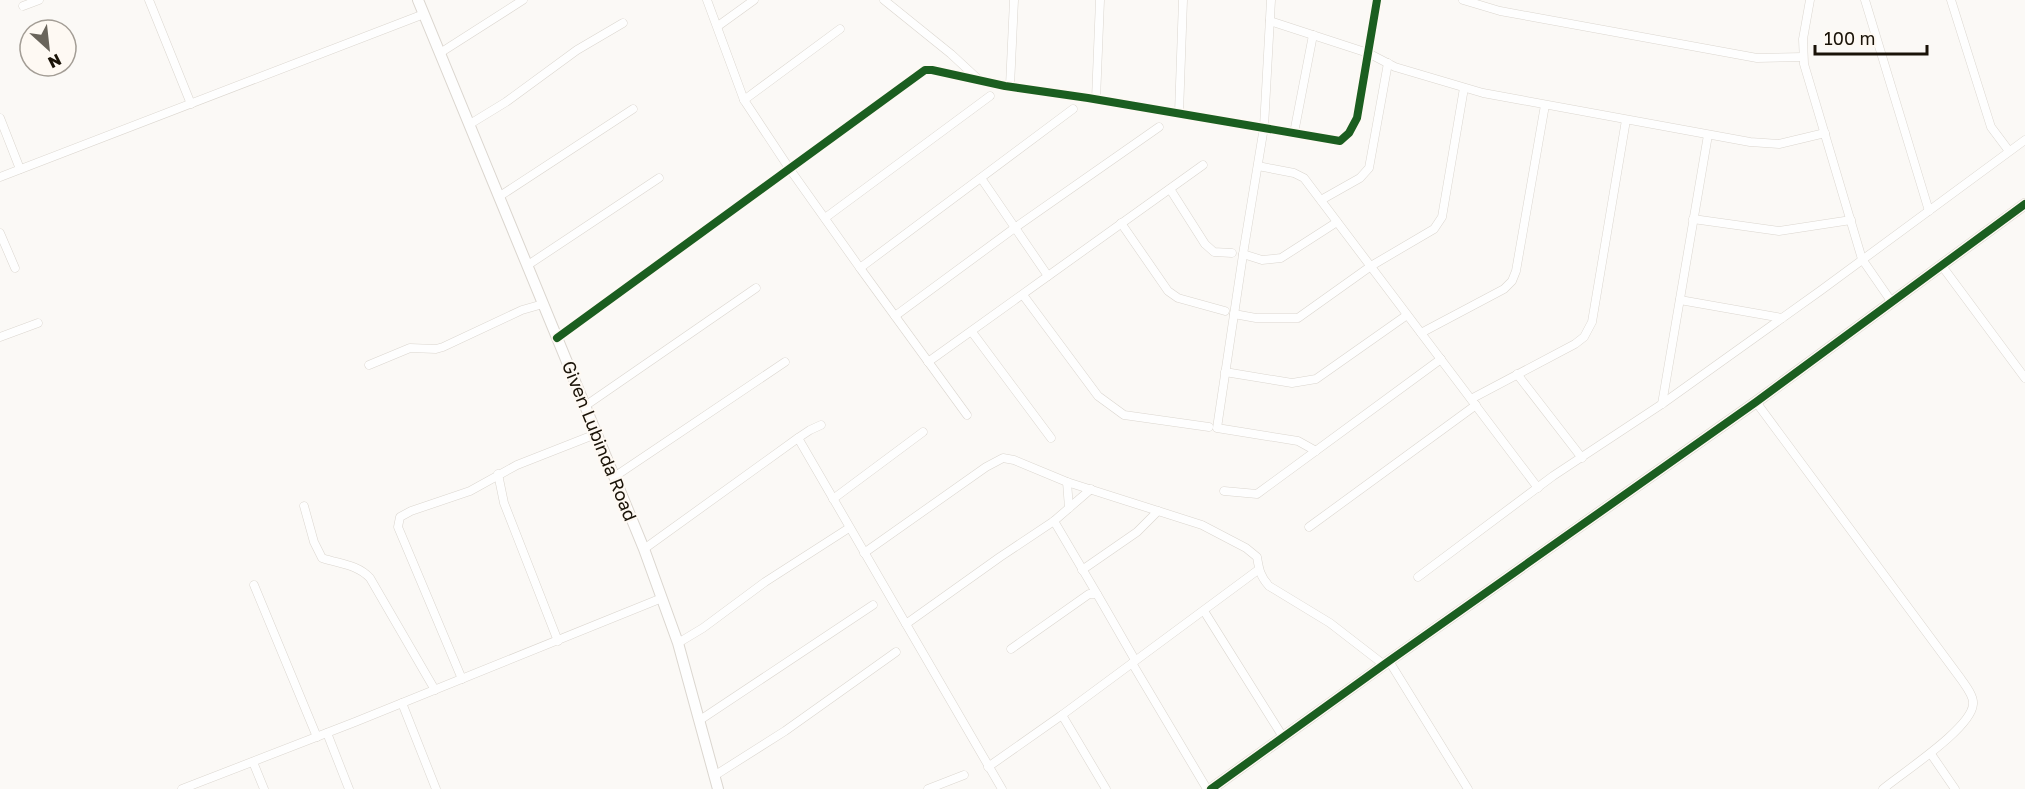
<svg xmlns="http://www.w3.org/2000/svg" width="2025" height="789" font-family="'Golos Text',sans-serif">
<rect width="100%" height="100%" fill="#fbf9f6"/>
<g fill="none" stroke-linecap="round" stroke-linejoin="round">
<defs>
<g id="street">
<path d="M149,0l42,104"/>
<path d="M707,0l37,100 45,68 71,100 213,-159"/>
<path d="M884,0l67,54 27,25"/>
<path d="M1271,0l-7,127 -20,121 -27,180 81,13 18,10"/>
<path d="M1463,0l37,11 257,47 46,-1"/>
<path d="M1810,0l-7,39 1,25 58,195 29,42"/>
<path d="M1865,0l64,211"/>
<path d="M1951,0l40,127 18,24"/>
<path d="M23,6l16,-6"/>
<path d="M1270,21l98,32 27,14 88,26 267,49 29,2 46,-11"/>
<path d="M718,26l36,-26"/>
<path d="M440,53l83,-53"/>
<path d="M1010,86l4,-86"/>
<path d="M1096,99l4,-99"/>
<path d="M744,100l96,-71"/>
<path d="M1179,113l4,-113"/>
<path d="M0,118l20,51"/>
<path d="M470,124l36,-22 71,-52 46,-27"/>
<path d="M1294,133l19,-98"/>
<path d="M1258,166l36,7 10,5 234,310"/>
<path d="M0,177l424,-163"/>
<path d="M1170,189l35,55 9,8 18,1"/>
<path d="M500,196l133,-87"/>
<path d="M1321,200l39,-22 9,-10 19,-105"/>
<path d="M825,218l165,-122"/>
<path d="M1693,219l86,12 72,-11"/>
<path d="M1121,223l47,68 10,7 47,13"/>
<path d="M0,233l15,35"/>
<path d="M1243,254l19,6 19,-2 56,-36"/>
<path d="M528,265l131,-87"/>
<path d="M1942,266l83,112"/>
<path d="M860,268l107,147"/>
<path d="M1048,276l155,-111"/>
<path d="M1023,295l75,101 26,19 85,12"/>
<path d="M1680,300l102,18"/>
<path d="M1234,314l22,4h42l73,-52 63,-37 8,-12 22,-129"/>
<path d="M895,316l121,-89 143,-100"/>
<path d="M972,332l79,106"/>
<path d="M1421,333l83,-44 8,-8 4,-10 29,-166"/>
<path d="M0,337l38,-14"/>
<path d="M557,338l368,-268h7l73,16 83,12 252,43 9,-8 8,-15 20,-118"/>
<path d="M928,362l120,-86 -67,-98"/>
<path d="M369,365l41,-17 26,1 7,-2 79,-37 21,-6"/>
<path d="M1225,372l67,11 24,-4 91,-64"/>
<path d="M1517,374l65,84"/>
<path d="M1471,399l104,-55 9,-7 8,-15 34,-202"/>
<path d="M1756,402l205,277c4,6 13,17 12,25 -1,24 -71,69 -90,85"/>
<path d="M1662,404l46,-269"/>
<path d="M585,406l171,-118"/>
<path d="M798,438l108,186 94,-67 54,-36 37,-32"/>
<path d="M498,474l6,29 54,138"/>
<path d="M614,477l171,-115"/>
<path d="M1067,482l2,26"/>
<path d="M1224,491l33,3 184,-135"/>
<path d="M833,499l90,-67"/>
<path d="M304,506l10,36 8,16c17,6 35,6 48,20l65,112"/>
<path d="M1054,521l43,73"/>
<path d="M1309,527l167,-122"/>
<path d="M644,549l154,-111 12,-8 11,-5"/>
<path d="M864,553l122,-86 17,-9 11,2 53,22 135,43 44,23 11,9c2,12 3,19 12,29l61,37 53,41"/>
<path d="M1082,570l55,-38 21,-21"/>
<path d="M1418,577l135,-101 109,-72 158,-113 205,-151"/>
<path d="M254,585l63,152"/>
<path d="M1204,611l79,126"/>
<path d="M906,624l96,165"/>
<path d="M678,643l25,-15 62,-46 84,-54"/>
<path d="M1011,649l78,-55h8l38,66"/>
<path d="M1389,661l79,128"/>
<path d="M1132,663l75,126"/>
<path d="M462,679l-64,-152 2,-10 11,-6 59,-20 47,-26 79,-31"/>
<path d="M402,703l34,86"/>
<path d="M1062,715l44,74"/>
<path d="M700,720l173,-115"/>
<path d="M327,733l22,56"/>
<path d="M1931,754l24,35"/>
<path d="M253,762l11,27"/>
<path d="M988,767l74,-52 196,-145"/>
<path d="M714,776l71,-45 111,-79"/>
<path d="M182,789l173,-67 307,-124"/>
<path d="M928,789l36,-14"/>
</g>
<g id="secondary">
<path d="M418,0l226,549 34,94 40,146"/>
<path d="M1211,789l178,-128 367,-259 269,-198"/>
</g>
</defs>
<!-- street casing -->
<use href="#street" stroke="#dbd6cf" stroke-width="9"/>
<!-- secondary casing -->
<use href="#secondary" stroke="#dbd6cf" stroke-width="12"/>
<!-- street -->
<use href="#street" stroke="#fefefe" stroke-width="8"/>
<!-- secondary -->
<use href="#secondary" stroke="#fefefe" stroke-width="10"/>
<defs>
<g id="cycleway">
<path d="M557,338l368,-268h7l73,16 83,12 252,43 9,-8 8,-15 20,-118"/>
<path d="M1211,789l178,-128 367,-259 269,-198"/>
</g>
</defs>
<!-- cycleway casing -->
<use href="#cycleway" stroke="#fef9f3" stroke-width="11"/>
<!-- cycleway -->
<use href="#cycleway" stroke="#1b5e20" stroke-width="8"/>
</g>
<g text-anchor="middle" stroke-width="4.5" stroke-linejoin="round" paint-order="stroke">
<!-- street labels -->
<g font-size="18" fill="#1a1308" stroke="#fef9f3">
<text transform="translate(599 441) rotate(68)" y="6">Given Lubinda Road</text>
</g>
</g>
<!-- north arrow -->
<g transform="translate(48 48) rotate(153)"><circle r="28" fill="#fef9f3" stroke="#a39d95" stroke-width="1.5"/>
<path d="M0-4.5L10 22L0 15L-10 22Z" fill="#69645b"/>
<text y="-9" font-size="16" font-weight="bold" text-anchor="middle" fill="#1a1308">N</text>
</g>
<!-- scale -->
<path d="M1815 45v9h112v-9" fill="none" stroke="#1a1308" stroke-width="3"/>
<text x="1824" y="45" font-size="18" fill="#1a1308" stroke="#fef9f3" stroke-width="4.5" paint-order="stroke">100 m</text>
</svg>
